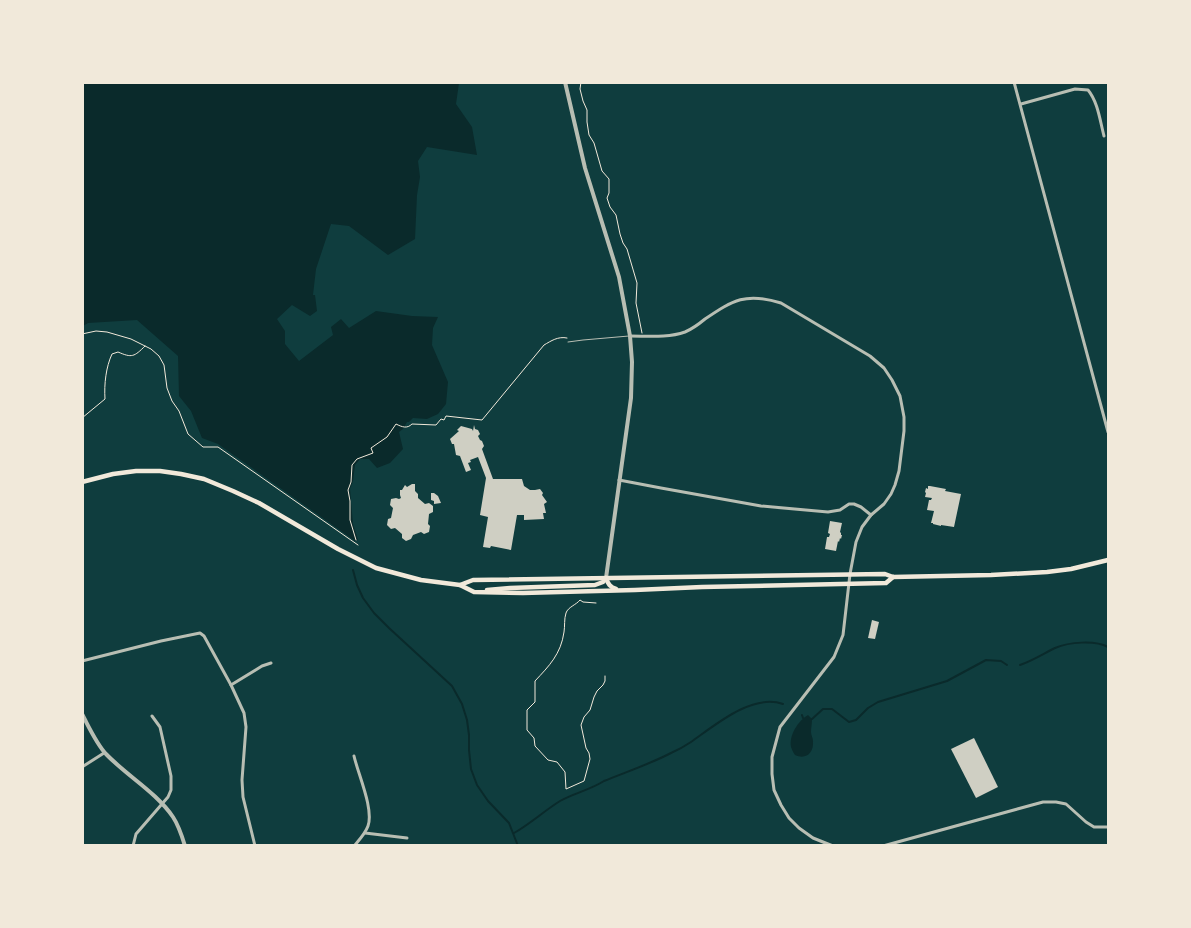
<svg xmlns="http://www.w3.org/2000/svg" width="1191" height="928" font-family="Inter,sans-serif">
<rect width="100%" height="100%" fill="#0f3d3e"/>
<!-- water -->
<g fill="#0a2a2b">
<path d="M83,83h376l-3,21 16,23 5,28 -50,-8 -9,14 2,16 -3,18 -2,44 -27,16 -39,-29 -18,-2 -15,45 -3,26h2l2,16 -7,5 -18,-11 -15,14 8,12v13l14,17 34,-26 -2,-8 10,-8 8,9 27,-17 36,5 26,1 -5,11 -1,17 16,37 -2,22 -8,10 -11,5 -14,-1 -4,4h-2l-4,7 -4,3 4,17 -13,14 -13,5 -8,-9h-9l-5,6 -2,16 -3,8 3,35 5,16 -3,1 -4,-3 -133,-94 -16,-6 -11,-27 -12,-15 -1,-40 -41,-36 -49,3 -5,3z"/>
<path d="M808,715l4,4c0,5 -1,9 -1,13 0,3 2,6 2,9 1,12 -7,19 -18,14 -2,-3 -3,-5 -4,-8 -2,-12 7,-26 17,-32z"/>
</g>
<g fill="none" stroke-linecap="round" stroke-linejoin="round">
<!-- stream -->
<g stroke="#0a2a2b" stroke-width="2">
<path d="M353,570l4,15 6,13 11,15 15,15 63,58 10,18 5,16 2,15v15l2,19 6,16 11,16 21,22 9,23"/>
<path d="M1020,665c12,-4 23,-11 35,-17 14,-6 40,-8 53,-1"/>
<path d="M802,715l1,3"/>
<path d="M812,719l11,-10h9l17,13 7,-2 12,-12 10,-6 69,-21 39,-21 15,1 6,4"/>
<path d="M514,833c16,-9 30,-22 46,-32 14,-8 30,-11 44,-20 22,-9 46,-17 67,-28 7,-3 14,-7 20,-11 23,-16 61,-49 92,-38"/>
</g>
</g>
<!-- building -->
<g fill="#cfcfc3">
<path d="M474,425l1,4 3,1 2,4 -2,2 2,4 2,1 2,5 -2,3 11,30h29l2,7 6,4h5l5,-1 3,4 -1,2 5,7 -3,2 2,9h-3l1,6 -20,1v-5h-7l-6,35 -20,-4 -1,2 -7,-1 5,-30 -8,-2 6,-37 -8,-21 -8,3 1,2 -3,1 3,7 -5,2 -6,-16 -4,-1 -2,-11h-2l-2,-5 9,-8 -2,-1 4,-4 11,3 1,2z"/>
<path d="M412,484h3v7l3,3v4l7,6 4,-1 4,3v6l-4,2 -1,10 2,2 -1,6 -5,2 -3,-2 -8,3 -2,4 -5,2 -4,-3v-4l-7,-6 -4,1 -4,-4 1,-6 3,-1 2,-10 -3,-3 1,-6 5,-1 3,1 2,-1 -1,-3v-5h2l3,-5 2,2z"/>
<path d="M928,486h2l16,3 -1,2 16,3 -7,33 -13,-2v1l-8,-2v-1h-2l3,-12 -7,-1 2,-10h2l1,-2 -7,-1 1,-4 -1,-1 1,-4 2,1z"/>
<path d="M431,493h3l4,3 3,7 -7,1v-3l-3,-1z"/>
<path d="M830,521l12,2 -2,9 1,1v2h1l-1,4 -1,-1 -1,4 -1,-1 -2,10 -11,-2 2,-12h2l1,-3 -2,-1z"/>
<path d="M872,620l7,2 -4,17 -7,-1z"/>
<path d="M974,738l24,49 -22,11 -25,-49z"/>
</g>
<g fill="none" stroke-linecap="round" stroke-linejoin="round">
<!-- path -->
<g stroke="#f1e9da" stroke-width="1">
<path d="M581,82l-1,7 3,12 4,9v12l2,13 5,8 8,28 7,8v14l-2,5 3,9 6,8 4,19 3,9 4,6 10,34 -1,20 6,30"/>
<path d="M82,334l14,-3 11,1 24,7 20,10 8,7 5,9 3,23 5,13 7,10 9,23 15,13h15l140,98"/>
<path d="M82,418l23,-19c-1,-15 1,-32 7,-45l6,-2c14,6 16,5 27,-6"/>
<path d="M356,540l-6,-20v-19l-2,-11 3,-8 1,-17 5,-6 16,-6 -2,-5 16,-11 9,-13c6,3 11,5 16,0l24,1 5,-6 3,1 2,-4 36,4 62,-75c7,-4 14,-9 23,-7"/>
<path d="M596,603l-13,-1 -3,-2c-4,5 -12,7 -14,13 -2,6 -1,13 -2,19 -3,22 -15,34 -29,49v21l-8,8v20l7,8 1,8 13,14 9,2 8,10 1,17 18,-8 6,-22 -1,-6 -3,-5 -5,-23 3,-8 6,-7 4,-13 3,-6 6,-6 2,-4v-5"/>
</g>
<!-- service -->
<path stroke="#b8beb3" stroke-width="1" d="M568,342l15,-2 46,-4"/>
<!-- minor -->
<g stroke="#b8beb3" stroke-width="3">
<path d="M1014,82l94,350"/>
<path d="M1021,104l54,-15 13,1c10,12 12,31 16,46"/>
<path d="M630,336c18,0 38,2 55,-4 7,-3 14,-8 20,-13 28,-19 41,-27 76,-16l89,53 14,12 8,12 8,16 4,21v14l-5,40 -4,14 -4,9 -7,10 -13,11 -9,12 -6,15 -6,32 -7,61 -9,22 -54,70 -8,30v17l2,16 7,15 8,13 10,10 14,10 20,8"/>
<path d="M619,480l42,8 100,18 67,6 12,-2 9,-6h5l7,3 10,8"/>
<path d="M82,661l79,-20 39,-8 4,3 27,49 13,28 2,14 -4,53 1,17 12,49"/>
<path d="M231,685l31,-19 9,-3"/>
<path d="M354,756c4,18 20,53 14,70 -3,8 -8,13 -14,20"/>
<path d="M82,767l22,-14"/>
<path d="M365,833l42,5"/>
<path d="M133,846l3,-12 32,-37 3,-7v-14l-11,-49 -8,-11"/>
<path d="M883,846l160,-44h13l10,2 20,18 8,5h14"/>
</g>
<!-- tertiary -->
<g stroke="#b8beb3" stroke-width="4">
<path d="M565,82l20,86 34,109 11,59 2,26 -1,36 -25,180"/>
<path d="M82,714c7,13 14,29 24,40 21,22 50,38 67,63 6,9 9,19 12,29"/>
</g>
<!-- secondary -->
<g stroke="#f1e9da" stroke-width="4.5">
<path d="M82,482l31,-8 23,-3h24l21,3 23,5 29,12 26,12 79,46 38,19 45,12 39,5 14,7 49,1 112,-3 67,-3 184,-4 7,-6"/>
<path d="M606,578c2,6 4,9 10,11"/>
<path d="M460,585l13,-5 412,-6 8,3 98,-2 56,-3 24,-3 37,-9"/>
<path d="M487,590l23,-2 85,-3 8,-3 3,-4"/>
</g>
</g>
<!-- border -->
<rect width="1191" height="928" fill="none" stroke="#f1e9da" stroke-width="168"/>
</svg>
